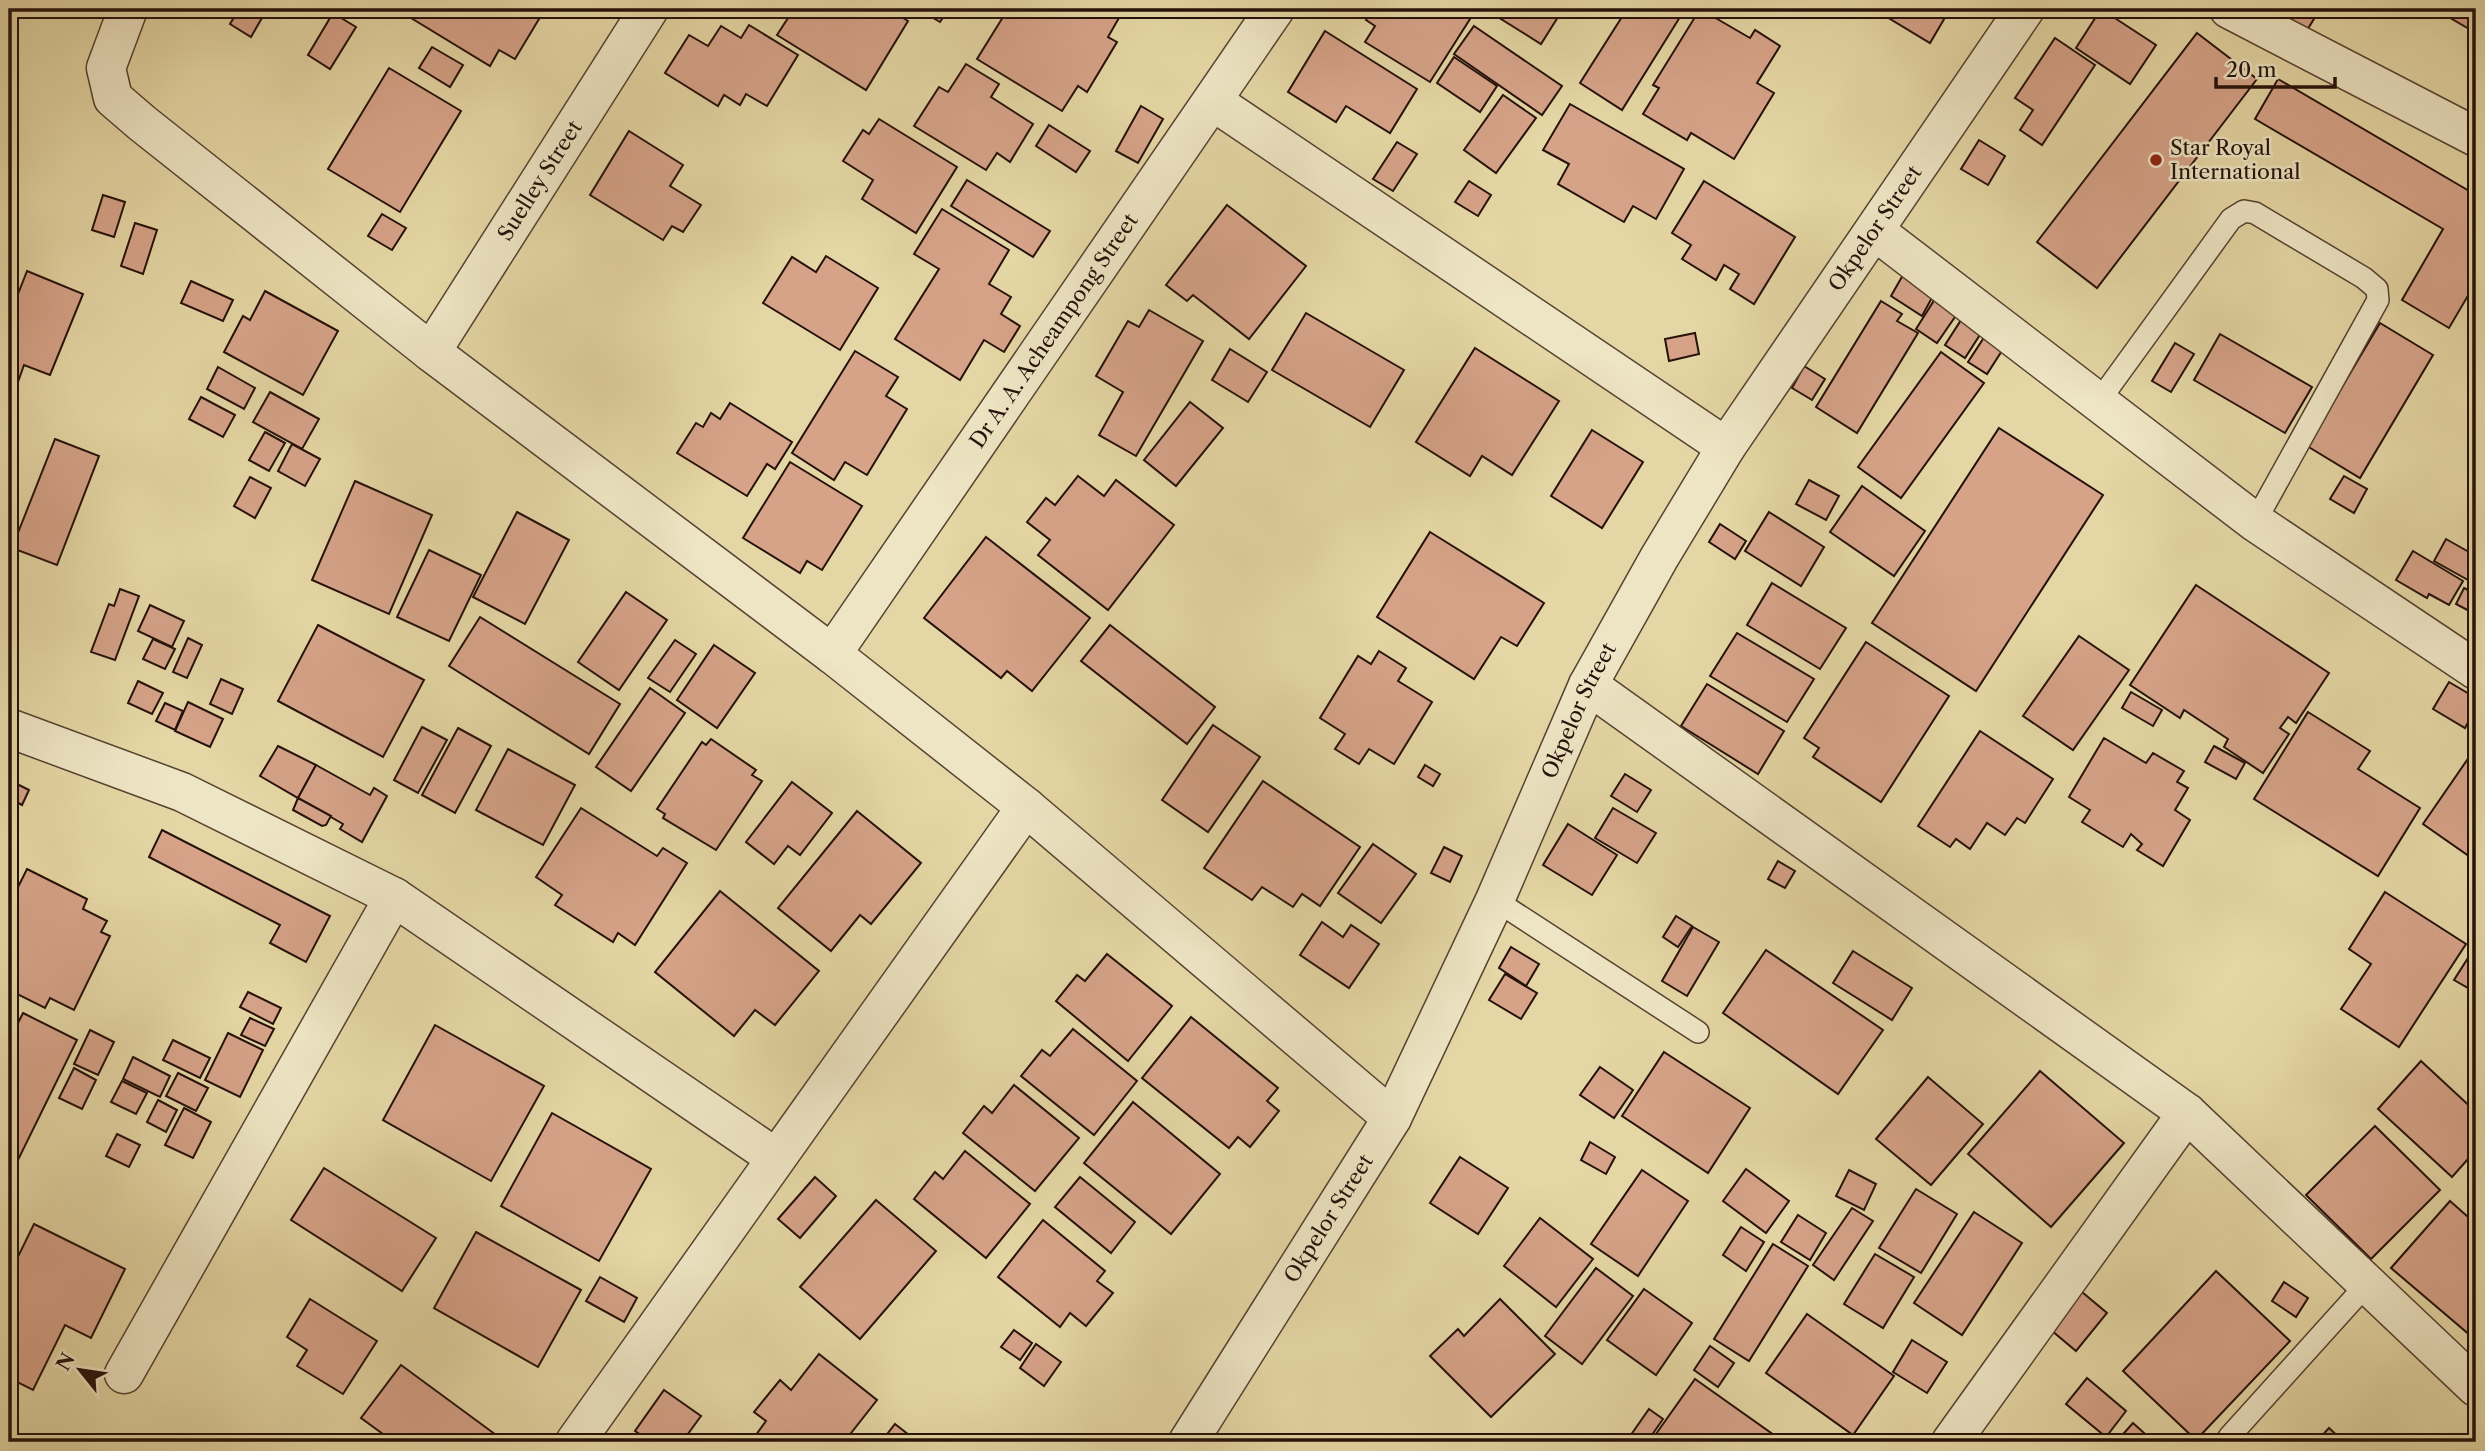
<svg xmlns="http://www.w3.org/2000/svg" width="2485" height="1451" font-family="'Libre Caslon Text',serif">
<rect width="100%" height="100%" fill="#e5d7a5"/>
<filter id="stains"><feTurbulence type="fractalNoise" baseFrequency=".00286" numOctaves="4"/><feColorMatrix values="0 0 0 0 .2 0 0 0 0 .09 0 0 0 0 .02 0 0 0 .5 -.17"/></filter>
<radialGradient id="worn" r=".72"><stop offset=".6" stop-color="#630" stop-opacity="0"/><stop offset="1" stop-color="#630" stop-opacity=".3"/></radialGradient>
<!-- building -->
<g fill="#d6a389" stroke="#25110a" stroke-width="2">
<path d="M239,9h12l12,7 -12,21 -21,-13z"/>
<path d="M417,9h128l-30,50 -16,-9 -9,16 -79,-48z"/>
<path d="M783,9h105l20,12 -42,69 -89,-55 11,-17 -8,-5z"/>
<path d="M918,9h31l-9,13z"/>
<path d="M1008,9h100l12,7 -12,21 9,5 -30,50 -9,-6 -16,25 -85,-52z"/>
<path d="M1373,9h81l16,10 -40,63 -65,-40 10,-16 -9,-6z"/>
<path d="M1485,9h78l-22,35z"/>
<path d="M1627,9h58l-63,101 -42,-27z"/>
<path d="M1700,9l50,29 5,-8 25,16 -23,37 17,10 -40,66 -43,-26 -4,7 -44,-26 16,-26 -6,-3z"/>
<path d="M1879,9h71l-20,34 -53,-32z"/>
<path d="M2101,9l55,36 -26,39 -54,-36z"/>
<path d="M2254,9h66l-19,31z"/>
<path d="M2435,9h41v24z"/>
<path d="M333,13l23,14 -26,42 -22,-14z"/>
<path d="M749,25l49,30 -31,51 -21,-12 -6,11 -16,-10 -6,11 -53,-33 24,-38 19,11 13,-20 20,12z"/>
<path d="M1474,26l88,60 -20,29 -88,-61z"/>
<path d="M1325,31l92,58 -27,44 -44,-27 -10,16 -48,-30z"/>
<path d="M2197,33l60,46 -160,209 -60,-46z"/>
<path d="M2055,38l40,27 -53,80 -22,-15 13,-20 -18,-12z"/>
<path d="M432,47l31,18 -13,22 -31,-19z"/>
<path d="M1454,57l43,29 -17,26 -43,-29z"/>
<path d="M966,64l33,20 -8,13 42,27 -23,38 -13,-9 -11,17 -72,-44 25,-39 9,5z"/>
<path d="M389,68l72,43 -61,101 -72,-43z"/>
<path d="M2278,79l198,116v87l-27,46 -47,-28 41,-71 -188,-110z"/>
<path d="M1503,95l33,23 -40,55 -32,-23z"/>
<path d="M1570,104l114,65 -28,50 -23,-13 -9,16 -66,-38 11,-20 -26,-14z"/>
<path d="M1141,106l22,13 -25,44 -22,-12z"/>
<path d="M879,119l78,48 -41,66 -54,-34 11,-19 -30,-19 20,-31 6,4z"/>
<path d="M1049,125l41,26 -14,21 -40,-26z"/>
<path d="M629,131l54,34 -13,21 31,19 -18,27 -11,-6 -9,14 -73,-45z"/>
<path d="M1979,140l26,16 -17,29 -27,-16z"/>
<path d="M1397,142l20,12 -24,37 -20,-12z"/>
<path d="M967,180l83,51 -17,26 -82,-51z"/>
<path d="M1469,181l22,14 -13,21 -23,-14z"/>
<path d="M1704,181l91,56 -41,67 -24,-15 9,-15 -15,-9 -8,15 -34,-21 9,-14 -19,-12z"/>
<path d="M103,195l22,7 -11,35 -22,-7z"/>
<path d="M1227,205l79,61 -57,73 -56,-44 -6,6 -21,-16z"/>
<path d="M942,209l67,41 -20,34 22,13 -10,17 19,12 -16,26 -20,-12 -24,40 -65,-41 44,-70 -25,-15z"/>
<path d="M382,214l24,14 -14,22 -24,-14z"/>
<path d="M135,223l22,7 -14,44 -22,-8z"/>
<path d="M826,256l52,32 -38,62 -77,-47 29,-46 24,15z"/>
<path d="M27,271l56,23 -33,81 -26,-10 -6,17 -9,-4v-61z"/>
<path d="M1903,275l31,19 -12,22 -31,-20z"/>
<path d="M191,281l42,19 -10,21 -42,-18z"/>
<path d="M265,291l73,40 -35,64 -79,-43 19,-36 7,4z"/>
<path d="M1935,299l22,15 -20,29 -21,-14z"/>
<path d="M1881,301l21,13 -5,7 21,12 -61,100 -41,-26z"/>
<path d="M1149,310l54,31 -67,115 -37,-21 24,-43 -27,-16 32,-55 11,6z"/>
<path d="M1306,313l98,57 -34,57 -98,-57z"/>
<path d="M1963,317l20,13 -18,28 -20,-13z"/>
<path d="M2380,323l53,32 -73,123 -53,-32z"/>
<path d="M1695,333l4,21 -30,7 -4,-22z"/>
<path d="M1987,333l18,13 -18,28 -19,-12z"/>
<path d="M2220,334l92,53 -27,46 -91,-53z"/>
<path d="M2175,343l19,11 -23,38 -19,-11z"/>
<path d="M1475,348l84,53 -47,74 -30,-19 -12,20 -54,-34z"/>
<path d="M1230,349l37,23 -19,30 -36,-22z"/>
<path d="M855,351l43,26 -12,19 21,13 -40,66 -22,-13 -11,18 -42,-27z"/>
<path d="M1941,352l43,31 -83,115 -43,-31z"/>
<path d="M1804,366l21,13 -13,21 -20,-12z"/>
<path d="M218,367l37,21 -11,21 -37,-20z"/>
<path d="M270,392l49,27 -17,30 -49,-27z"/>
<path d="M201,397l34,18 -12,22 -34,-18z"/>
<path d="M1190,402l33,26 -47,58 -32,-26z"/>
<path d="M730,403l62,39 -17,27 -8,-5 -20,32 -70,-43 19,-30 7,4 8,-14 9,6z"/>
<path d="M1999,428l104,67 -127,196 -104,-68z"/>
<path d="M1592,430l51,32 -41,66 -51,-32z"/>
<path d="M265,432l20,11 -16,28 -20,-11z"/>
<path d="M55,439l44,17 -42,109 -45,-17z"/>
<path d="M292,444l28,15 -15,27 -27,-15z"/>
<path d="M790,462l72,44 -40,64 -15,-9 -7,12 -57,-35z"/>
<path d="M1078,476l26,20 12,-16 58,45 -66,85 -70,-55 12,-15 -23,-18 19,-24 9,7z"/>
<path d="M2344,476l23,13 -13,24 -24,-14z"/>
<path d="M250,477l21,11 -16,30 -21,-12z"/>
<path d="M1809,480l30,16 -13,24 -30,-16z"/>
<path d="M355,481l77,34 -43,99 -77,-34z"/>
<path d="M1862,486l63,45 -31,45 -64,-44z"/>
<path d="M517,512l52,28 -44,84 -52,-27z"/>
<path d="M1769,512l55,35 -23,39 -56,-35z"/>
<path d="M1720,524l26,17 -11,18 -26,-17z"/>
<path d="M1430,532l114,71 -27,43 -16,-9 -27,42 -97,-62z"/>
<path d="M986,537l104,81 -58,73 -25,-20 -6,7 -77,-60z"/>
<path d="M2446,539l30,17v9l-8,15 -34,-19z"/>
<path d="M429,550l52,25 -32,66 -52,-24z"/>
<path d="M2413,551l50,30 -14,24 -20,-11 -2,4 -31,-18z"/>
<path d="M1772,583l74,45 -26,41 -73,-44z"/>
<path d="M2196,585l133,88 -33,50 -8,-6 -8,11 9,6 -26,39 -39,-26 4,-8 -44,-29 -4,8 -50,-33z"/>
<path d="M2464,588l12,6 -3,19 -17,-9z"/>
<path d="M120,589l19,7 -24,64 -24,-8 18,-48 5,2z"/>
<path d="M626,592l41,28 -48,70 -41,-28z"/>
<path d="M150,605l34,16 -12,26 -34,-16z"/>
<path d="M480,617l140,87 -31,50 -140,-88z"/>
<path d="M318,625l106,55 -41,77 -105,-56z"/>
<path d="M1110,625l105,82 -28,37 -106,-83z"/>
<path d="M1737,633l77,46 -27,43 -77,-46z"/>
<path d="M2079,636l50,34 -56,80 -50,-34z"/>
<path d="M188,638l14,7 -15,33 -14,-6z"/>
<path d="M153,639l22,10 -10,20 -22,-10z"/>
<path d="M675,640l21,14 -26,38 -22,-14z"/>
<path d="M1866,642l83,54 -68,106 -68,-45 6,-9 -15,-10z"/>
<path d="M714,645l41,28 -38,55 -40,-28z"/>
<path d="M1379,651l27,17 -8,13 34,21 -38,62 -25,-15 -10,15 -24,-15 10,-15 -25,-16 38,-62 13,8z"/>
<path d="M221,679l22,10 -11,25 -22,-10z"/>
<path d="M138,681l25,12 -11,21 -24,-11z"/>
<path d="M2449,682l27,16v10l-11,20 -32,-19z"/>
<path d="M1707,684l77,47 -26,43 -77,-48z"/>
<path d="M650,688l35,25 -54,78 -35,-24z"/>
<path d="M2131,692l31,18 -9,16 -31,-18z"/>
<path d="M188,702l35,17 -13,28 -35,-16z"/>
<path d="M165,703l18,8 -8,19 -19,-9z"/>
<path d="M2308,712l62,39 -12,18 62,39 -42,68 -124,-77z"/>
<path d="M1213,725l47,32 -52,75 -46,-32z"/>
<path d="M422,727l25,13 -29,53 -24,-13z"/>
<path d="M458,728l33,18 -36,67 -33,-18z"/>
<path d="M1980,731l73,48 -28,44 -8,-5 -12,17 -18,-12 -17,26 -14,-10 -6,8 -32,-21z"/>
<path d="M2104,738l42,25 7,-10 31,18 -7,11 11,6 -13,22 15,10 -27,46 -26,-16 5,-6 -11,-10 -8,13 -41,-25 8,-12 -21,-13z"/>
<path d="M711,739l45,31 -4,5 10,6 -46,69 -53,-32 2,-4 -8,-5 45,-67 4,3z"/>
<path d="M278,746l38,19 -18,33 -38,-22z"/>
<path d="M2214,746l31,17 -9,16 -31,-17z"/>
<path d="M2476,747v114l-53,-37z"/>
<path d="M508,749l67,36 -32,60 -67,-35z"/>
<path d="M316,765l54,30 4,-7 13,8 -25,46 -22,-13 3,-5 -45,-26z"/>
<path d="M1425,765l15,9 -7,12 -15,-9z"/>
<path d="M1625,774l26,16 -14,22 -26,-16z"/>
<path d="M1263,781l97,66 -40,59 -18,-12 -9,13 -31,-20 -10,13 -48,-32z"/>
<path d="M13,782l16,8 -7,15 -13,-7z"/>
<path d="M792,782l40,31 -32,42 -12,-9 -14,18 -28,-22z"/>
<path d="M298,798l33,18 -5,9 -4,1 -29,-16z"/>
<path d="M581,808l76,48 6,-8 24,15 -52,82 -17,-12 -5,9 -58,-37 7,-10 -26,-18z"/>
<path d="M1613,808l43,25 -19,30 -42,-25z"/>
<path d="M857,811l64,52 -50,61 -11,-9 -29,36 -53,-43z"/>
<path d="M1568,824l49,31 -25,40 -49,-30z"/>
<path d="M162,830l168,86 -24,46 -36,-19 10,-18 -131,-68z"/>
<path d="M1373,844l43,30 -35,49 -43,-30z"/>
<path d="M1444,847l18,9 -12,26 -19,-9z"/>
<path d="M1778,861l17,10 -10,17 -17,-9z"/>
<path d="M27,869l60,30 -4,10 24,12 -6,11 9,4 -36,74 -24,-12 -5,10 -36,-18v-85z"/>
<path d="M720,891l99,80 -44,54 -20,-15 -21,26 -79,-64z"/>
<path d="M2385,892l81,52 -67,103 -58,-38 30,-45 -22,-15z"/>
<path d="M1676,916l16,10 -14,21 -15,-10z"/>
<path d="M1322,922l21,15 8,-12 28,19 -30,44 -49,-33z"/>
<path d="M1693,927l26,15 -32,54 -25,-15z"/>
<path d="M1511,947l28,17 -13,22 -27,-18z"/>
<path d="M1766,950l117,80 -45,64 -115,-81z"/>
<path d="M1853,951l59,37 -20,32 -59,-37z"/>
<path d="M1107,954l65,52 -44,55 -72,-60 21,-26 8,6z"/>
<path d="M2468,958l8,6 -1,28 -21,-12z"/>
<path d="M1505,974l32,19 -16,26 -32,-19z"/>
<path d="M248,992l33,16 -8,16 -33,-17z"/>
<path d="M23,1013l54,27 -61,124 -7,-3v-120z"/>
<path d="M1191,1017l87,71 -11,13 12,10 -29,36 -12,-10 -9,11 -87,-70z"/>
<path d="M250,1018l24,11 -9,17 -24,-11z"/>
<path d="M435,1025l109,61 -53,95 -108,-61z"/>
<path d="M1073,1029l64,52 -43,54 -73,-59 21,-26 8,6z"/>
<path d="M90,1030l24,12 -16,33 -24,-11z"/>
<path d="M228,1033l35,17 -23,47 -35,-17z"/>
<path d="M173,1040l37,18 -10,20 -37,-18z"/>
<path d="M1664,1052l86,56 -42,65 -86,-57z"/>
<path d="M133,1057l37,19 -10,21 -37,-18z"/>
<path d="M2421,1061l55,51v38l-24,27 -74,-68z"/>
<path d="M1600,1067l33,23 -19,28 -34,-23z"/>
<path d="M74,1068l22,12 -14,29 -23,-11z"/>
<path d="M2040,1071l84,72 -73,84 -83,-73z"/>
<path d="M178,1073l30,15 -12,23 -30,-15z"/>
<path d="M1928,1077l55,47 -52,61 -55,-46z"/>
<path d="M122,1081l25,12 -11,21 -25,-12z"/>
<path d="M1014,1085l65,53 -44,53 -72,-58 21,-27 8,7z"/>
<path d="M158,1100l19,10 -11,22 -19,-10z"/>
<path d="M1133,1102l87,72 -49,60 -87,-71z"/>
<path d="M184,1108l27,14 -18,36 -28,-13z"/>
<path d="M552,1113l99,56 -52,92 -98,-55z"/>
<path d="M2375,1126l65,64 -69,69 -65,-64z"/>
<path d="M117,1134l23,11 -11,22 -23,-11z"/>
<path d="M1590,1142l25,15 -9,17 -25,-14z"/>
<path d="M965,1151l65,53 -44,54 -72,-59 21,-27 8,7z"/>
<path d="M1460,1157l48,31 -30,46 -48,-31z"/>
<path d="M324,1168l112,70 -34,53 -111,-71z"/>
<path d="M1746,1169l43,32 -23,32 -43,-32z"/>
<path d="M1642,1170l46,31 -50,75 -47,-32z"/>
<path d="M1849,1170l27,14 -12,26 -28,-14z"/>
<path d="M815,1177l21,19 -36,42 -22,-19z"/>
<path d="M1080,1177l55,45 -24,31 -56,-46z"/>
<path d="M1916,1189l41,25 -36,59 -42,-25z"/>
<path d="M876,1200l60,51 -76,88 -60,-52z"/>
<path d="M2450,1201l26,23v106l-5,6 -80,-68z"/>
<path d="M1852,1208l21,13 -39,59 -21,-15z"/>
<path d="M1974,1212l48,31 -60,92 -48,-32z"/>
<path d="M1798,1215l28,18 -16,27 -29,-18z"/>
<path d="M1540,1218l53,41 -37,48 -52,-41z"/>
<path d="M1043,1220l62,51 -8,10 16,12 -27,33 -16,-13 -10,14 -62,-50z"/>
<path d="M34,1224l91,45 -34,69 -26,-13 -32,65 -24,-12v-103z"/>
<path d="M1741,1227l23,15 -18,29 -23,-16z"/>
<path d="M476,1232l105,58 -43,77 -104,-59z"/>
<path d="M1773,1244l35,22 -59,95 -35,-22z"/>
<path d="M1875,1254l39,23 -31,51 -39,-24z"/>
<path d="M1596,1268l37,28 -51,68 -37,-28z"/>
<path d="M2216,1271l74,70 -94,99 -73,-69z"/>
<path d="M600,1277l37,21 -13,24 -38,-21z"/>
<path d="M2284,1282l24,16 -12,19 -24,-16z"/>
<path d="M2076,1287l31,26 -31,38 -31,-26z"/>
<path d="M1644,1289l48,34 -36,52 -49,-35z"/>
<path d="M310,1299l67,42 -34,53 -46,-28 10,-16 -20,-13z"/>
<path d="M1500,1299l55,55 -64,63 -61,-61 28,-27 6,7z"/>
<path d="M1807,1314l87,62 -41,59 -87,-62z"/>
<path d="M1014,1330l18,13 -12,17 -19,-13z"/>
<path d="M1912,1340l35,22 -20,31 -34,-21z"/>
<path d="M1036,1344l25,18 -17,24 -24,-18z"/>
<path d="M1710,1346l24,17 -16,24 -24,-17z"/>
<path d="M819,1354l58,46 -33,42h-87l-4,-3 13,-18 -12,-9 26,-32 11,10z"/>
<path d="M401,1365l102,75 -2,2h-107l-33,-24z"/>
<path d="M2087,1378l39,33 -20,26 -40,-33z"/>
<path d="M1695,1379l89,63h-117l-11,-8z"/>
<path d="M664,1390l37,26 -19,26h-30l-17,-11z"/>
<path d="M1649,1409l14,10 -16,23h-21z"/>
<path d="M2133,1423l21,19h-38z"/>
<path d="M895,1424l23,18h-37z"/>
<path d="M2329,1428l15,14h-28z"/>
</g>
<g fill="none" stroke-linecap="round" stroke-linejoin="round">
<defs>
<g id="lane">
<path d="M2099,401l132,-182 13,-8 11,2 109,65 13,11 1,11 -123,222"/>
<path d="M1495,900l203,132"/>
<path d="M2229,1437l138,-153"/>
</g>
<g id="street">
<path d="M128,9l-22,59 7,30 29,25 289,229 401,302 194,153 366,311"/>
<path d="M2229,9l247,128"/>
<path d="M1214,102l512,345"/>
<path d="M1875,231l380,291 221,148"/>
<path id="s1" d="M431,352l218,-343"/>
<path id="s2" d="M832,654l443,-645"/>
<path d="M1588,685l599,428 289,274"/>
<path d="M9,728l173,64 212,105 382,261"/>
<path d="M124,1374l270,-477"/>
<path d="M575,1442l451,-635"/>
<path id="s3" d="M1188,1442l204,-324 103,-218 93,-215 71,-127 67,-111 299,-438"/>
<path d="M1951,1442l236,-329"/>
</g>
</defs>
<!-- lane casing -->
<use href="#lane" stroke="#554231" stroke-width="24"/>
<!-- street casing -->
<use href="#street" stroke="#554231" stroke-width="41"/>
<!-- lane -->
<use href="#lane" stroke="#eee5c4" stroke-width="21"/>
<!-- street -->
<use href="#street" stroke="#eee5c4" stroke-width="38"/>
</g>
<!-- markers -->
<circle fill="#8f2418" stroke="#eee5c4" stroke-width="2.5" cx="2156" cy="160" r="7"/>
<g text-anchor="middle" stroke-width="5" stroke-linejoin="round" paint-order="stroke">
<!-- poi labels -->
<g font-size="21" fill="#25110a" stroke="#eee5c4" text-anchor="start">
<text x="2170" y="155">Star Royal<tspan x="2170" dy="24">International</tspan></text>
</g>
<!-- street labels -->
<g font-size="21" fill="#25110a" stroke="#eee5c4">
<text dy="7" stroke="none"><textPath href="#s1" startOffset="203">Suelley Street</textPath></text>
<text dy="7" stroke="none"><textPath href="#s3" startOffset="1398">Okpelor Street</textPath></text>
<text dy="7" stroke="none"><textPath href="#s2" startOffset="392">Dr A. A. Acheampong Street</textPath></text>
<text dy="7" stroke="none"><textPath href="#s3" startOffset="831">Okpelor Street</textPath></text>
<text dy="7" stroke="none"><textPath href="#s3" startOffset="264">Okpelor Street</textPath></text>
</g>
</g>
<!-- margin -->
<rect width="2485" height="1451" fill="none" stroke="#e5d7a5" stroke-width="35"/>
<rect x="10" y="10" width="2464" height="1430" fill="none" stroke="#25110a" stroke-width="3.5"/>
<rect x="18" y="18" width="2450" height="1416" fill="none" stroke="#25110a" stroke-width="2"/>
<!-- north arrow -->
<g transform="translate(80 1370) rotate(300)" stroke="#eee5c4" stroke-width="5" paint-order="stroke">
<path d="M0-5L12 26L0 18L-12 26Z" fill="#25110a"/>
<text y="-10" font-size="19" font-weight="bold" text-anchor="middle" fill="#25110a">N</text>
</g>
<!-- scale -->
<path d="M2216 77v10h119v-10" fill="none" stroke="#25110a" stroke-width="3.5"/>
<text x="2226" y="77" font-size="21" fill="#25110a" stroke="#eee5c4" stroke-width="5" paint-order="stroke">20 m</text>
<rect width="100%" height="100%" filter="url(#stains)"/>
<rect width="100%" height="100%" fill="url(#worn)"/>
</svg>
